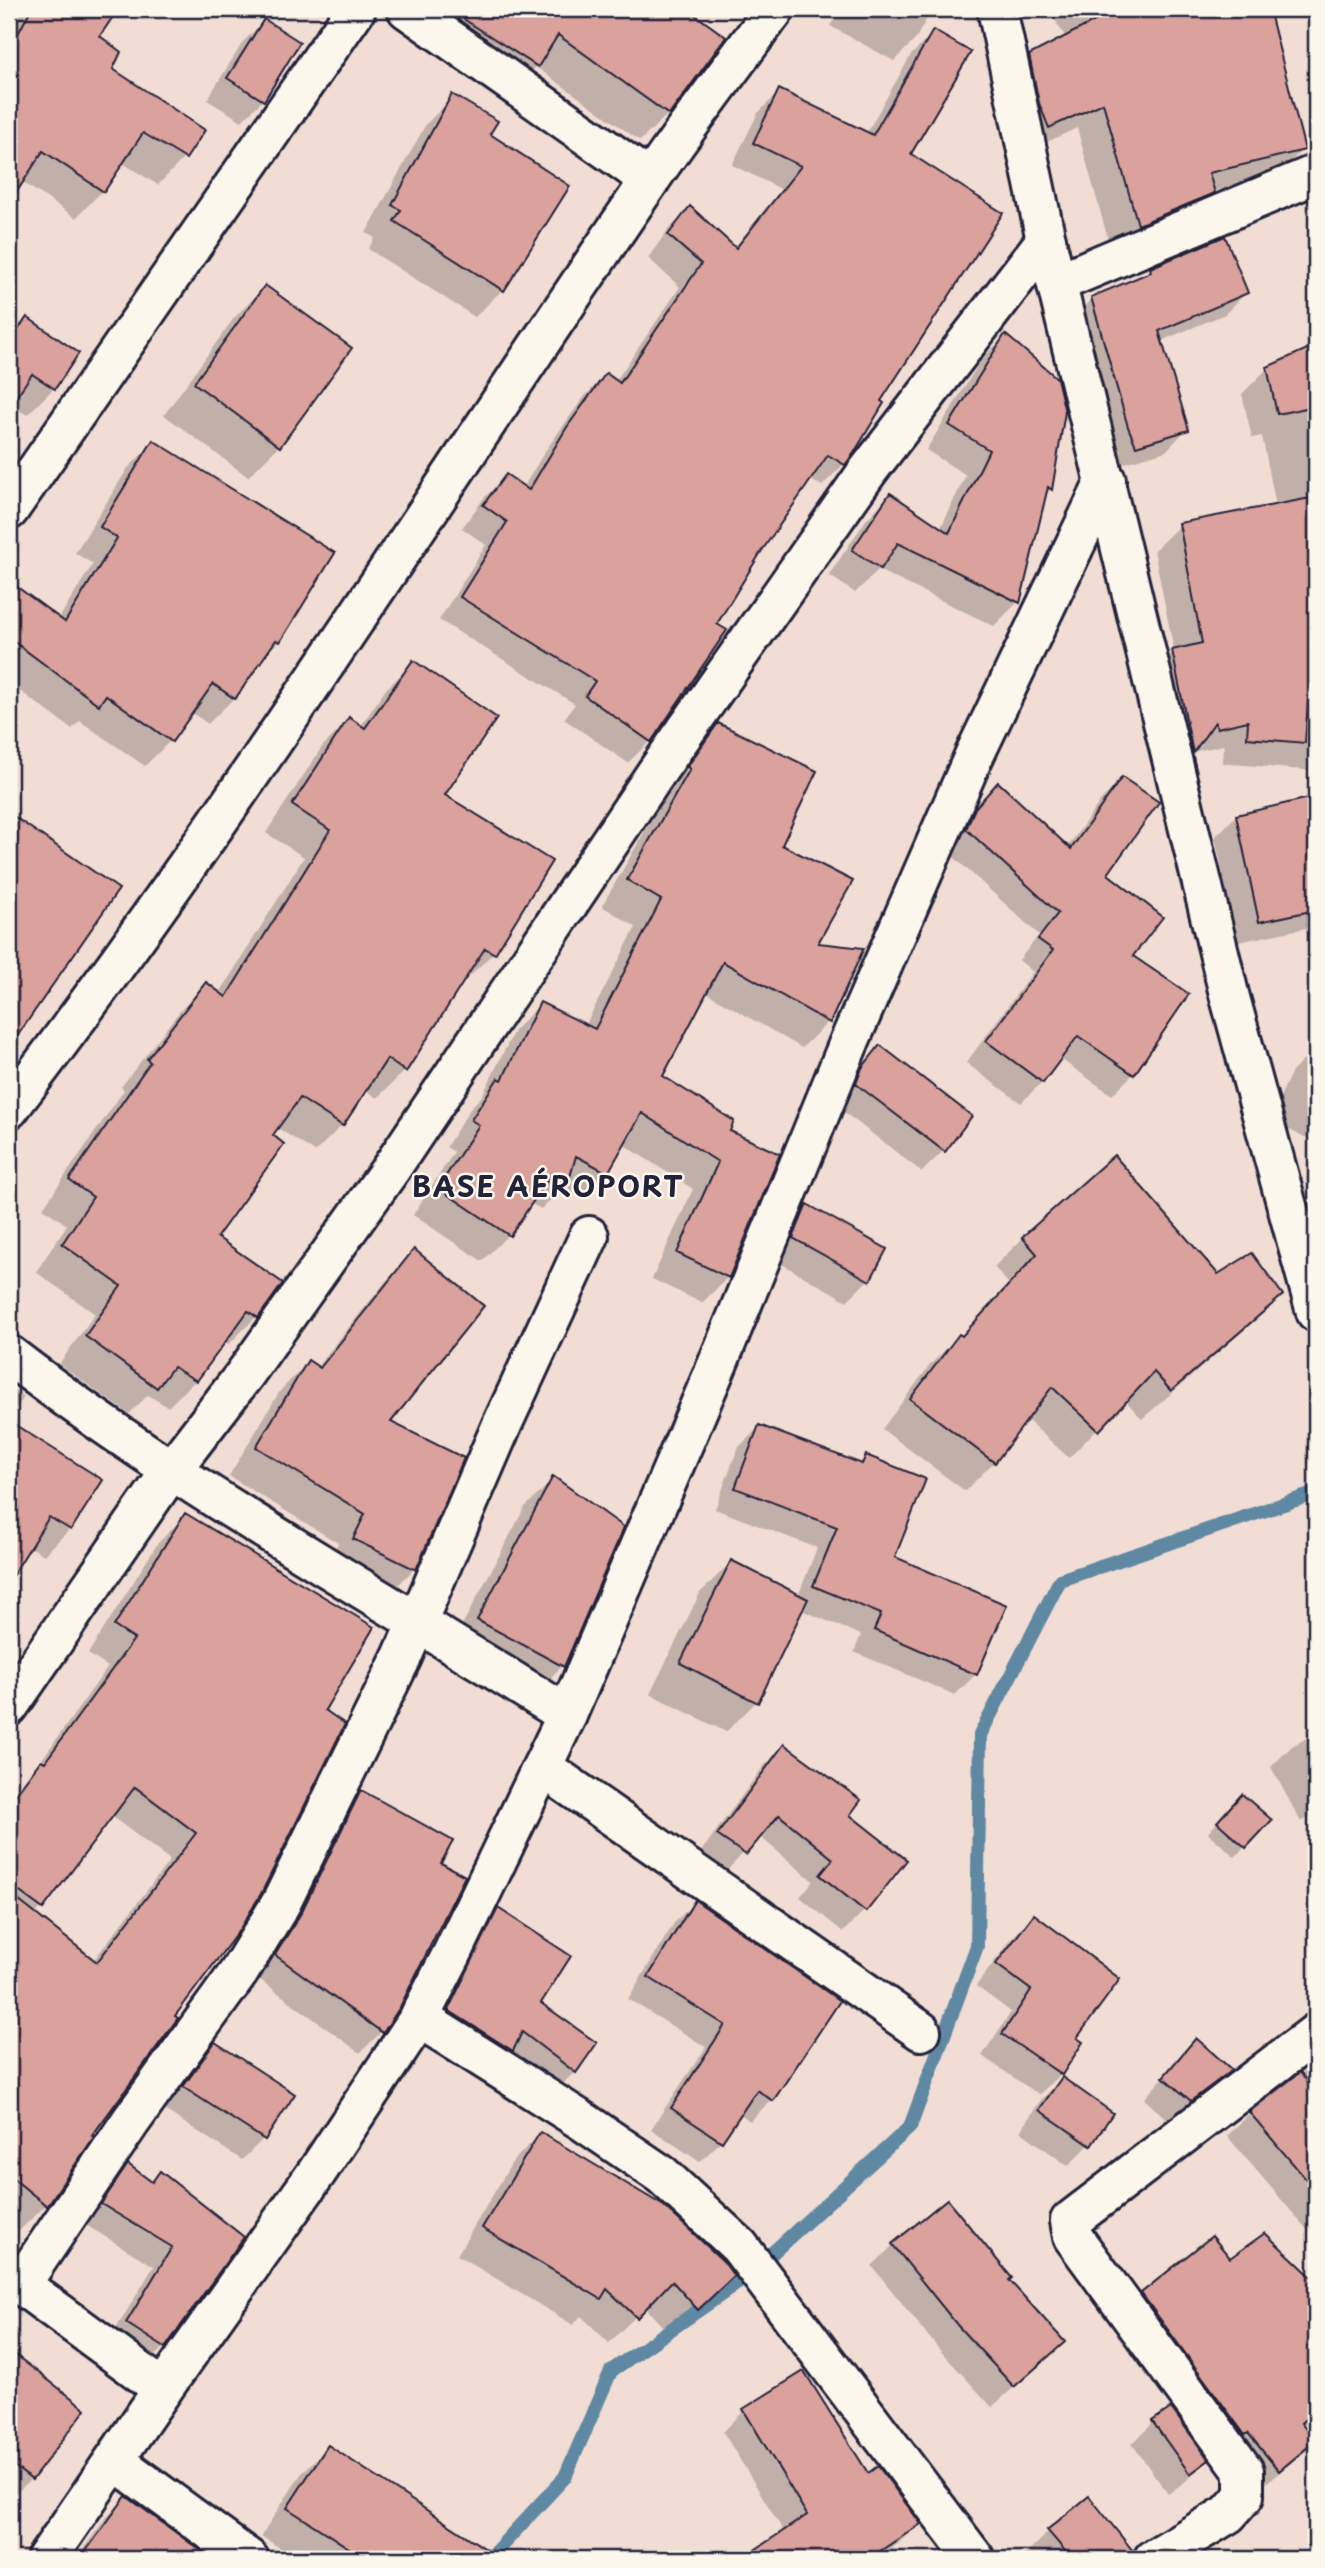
<svg xmlns="http://www.w3.org/2000/svg" width="1325" height="2568" font-family="'Playpen Sans',sans-serif">
<rect width="100%" height="100%" fill="#f1ddd4"/>
<filter id="ink" filterUnits="userSpaceOnUse"><feTurbulence type="fractalNoise" baseFrequency=".0143" numOctaves="2"/><feDisplacementMap in="SourceGraphic" scale="14" xChannelSelector="R" yChannelSelector="G"/><feConvolveMatrix kernelMatrix="1 2 1 2 8 2 1 2 1" color-interpolation-filters="sRGB"/></filter>
<g filter="url(#ink)">
<!-- shadow -->
<g fill="#0003" fill-rule="evenodd">
<path d="M20,9h96l-18,27 12,33 92,62 -18,27 -26,27 -37,-23 -19,29 -26,27 -55,-37 -12,18v-169z"/>
<path d="M450,9h234l39,28 -55,77 -28,27 -104,-74 -27,27 -80,-52z"/>
<path d="M840,9h92l-17,31 -21,21 -64,-35z"/>
<path d="M1048,9h219l36,140 -26,27 -65,16 -26,27 -75,31 -34,-122 -54,25 -19,-70 26,-26 36,-19z"/>
<path d="M264,21l-1,79 -21,21 -35,-21 36,-58z"/>
<path d="M933,33l-25,122 -29,247 -35,62 -22,22 -13,-7 -95,145 -64,117 -22,22 -64,-44 11,-15 -136,-84 47,-75 -24,-17 22,-30 22,-22 17,12 22,-37 39,-54 22,-22 9,7 65,-95 -32,-29 20,-28 22,-22 44,40 47,-59 -49,-24 26,-52 22,-22 86,43 45,-79z"/>
<path d="M453,97l35,37 14,156 -27,27 -107,-68 7,-11 -9,-5 60,-109z"/>
<path d="M1151,269l95,24 -21,21 -64,27 26,88 -21,22 -51,15 -44,-146 21,-21 50,-21z"/>
<path d="M265,287l14,159 -31,31 -84,-62 70,-97z"/>
<path d="M27,320l27,68 -27,27 -18,-11v-66z"/>
<path d="M1005,336l46,153 -6,6 -27,107 -24,24 -116,-56 -23,23 -26,-18 37,-55 24,-25 50,34 26,-54 -40,-25 55,-90z"/>
<path d="M1316,347v424l-94,-8 2,-18 -32,7 -24,24 -21,-99 27,-26 -20,-101 26,-25 96,-19 -14,-70 -10,2 -10,-44 26,-26z"/>
<path d="M154,442l125,199 -18,18 -27,39 -26,26 -17,-12 -20,28 -26,26 -65,-45 -8,8 -63,-46v-83l10,-10 39,30 35,-56 -18,-11 53,-85z"/>
<path d="M414,662l28,133 107,67 -56,91 -27,27 -3,-1 -58,92 -28,27 -12,-8 -23,35 -27,27 -39,-25 -61,111 65,45 -24,34 -27,27 -5,-3 -28,39 -28,27 -20,-12 -19,19 -70,-50 36,-50 -59,-42 31,-47 -24,-17 81,-118 -3,-3 58,-75 27,-28 13,10 85,-137 -38,-24 56,-86 27,-27 11,7 26,-38z"/>
<path d="M718,725l62,121 35,99 47,4 -34,73 -26,26 -97,-56 -44,85 66,54 1,146 -26,26 -50,-24 41,-90 -70,-45 -16,28 -27,26 -18,-10 -21,21 -11,-6 -22,32 -26,26 -69,-46 41,-63 -8,-5 26,-41 10,-10 32,-65 26,-27 45,22 51,-99 -34,-21 63,-110 -3,-2 30,-42z"/>
<path d="M1122,779l-16,96 25,82 2,117 -21,21 -53,-37 -17,24 -21,21 -55,-40 67,-91 -14,-12 20,-25 -93,-85 8,-19 23,-25 90,42 34,-48z"/>
<path d="M1316,799v127l-78,16 -23,-105 21,-21z"/>
<path d="M21,823l96,66 -108,152v-206z"/>
<path d="M880,1047l90,69 -27,35 -21,21 -86,-66 23,-38z"/>
<path d="M1312,1051l4,2v89l-47,-21 22,-48z"/>
<path d="M1114,1158l104,118 62,19 -29,29 -109,95 -17,-19 -56,58 -43,-39 -32,43 -29,29 -83,-62 48,-64 29,-29 1,1 49,-53 -15,-17 29,-29z"/>
<path d="M807,1206l61,74 -21,21 -74,-42 13,-32z"/>
<path d="M415,1252l-26,171 25,146 -28,28 -60,-30 12,-24 -109,-67 51,-85 28,-29 8,6 71,-88z"/>
<path d="M1316,1341v29h-5l2,-23z"/>
<path d="M9,1386l15,11 -15,22z"/>
<path d="M9,1423l91,57 -30,49 -26,26 -15,-9 -20,21z"/>
<path d="M759,1427l99,38 8,-8 26,101 84,116 -21,21 -101,-43 7,-17 -60,-25 -45,92 -30,30 -76,-38 50,-101 31,-31 67,34 19,-48 -102,-39 23,-61z"/>
<path d="M554,1479l8,187 -28,28 -84,-46 75,-141z"/>
<path d="M185,1516l138,195 -151,305 -82,120 -44,69 -27,26 -10,-8v-426l26,-28 73,-102 -20,-13 70,-111zM111,1816l59,44 -77,101 -58,-46z"/>
<path d="M1316,1733v81l-15,8 -30,-55 21,-21z"/>
<path d="M784,1746l64,69 56,46 -40,50 -21,21 -43,-35 13,-16 -54,-45 -36,39 -26,-18 66,-90z"/>
<path d="M361,1793l78,71 -40,142 -18,26 -21,21 -105,-77 85,-162z"/>
<path d="M1232,1806l37,14 -34,37 -27,-24z"/>
<path d="M695,1902l76,198 -21,21 -11,-8 -18,28 -21,21 -49,-33 55,-82 -78,-48 46,-76z"/>
<path d="M499,1910l39,94 37,68 -20,19 -126,-61 50,-100z"/>
<path d="M1034,1916l41,122 -15,36 -21,21 -57,-39 29,-44 -35,-26 37,-49z"/>
<path d="M1196,2041l33,29 -21,21 -39,30 -25,-22z"/>
<path d="M215,2044l77,50 -29,45 -21,21 -79,-51 31,-44z"/>
<path d="M1316,2048v181l-6,4 -83,-97 23,-23 64,-49 -1,-13z"/>
<path d="M1062,2079l27,66 -21,21 -48,-35 21,-31z"/>
<path d="M540,2134l165,169 -35,32 -25,-28 -36,36 -28,-27 -8,9 -116,-70 56,-94z"/>
<path d="M128,2166l22,17 10,-9 82,63 -78,110 -19,19 -37,-24 46,-76 -70,-42 26,-39z"/>
<path d="M1265,2235l51,48v160l-62,50 -136,-175 24,-24 88,-33z"/>
<path d="M893,2245l114,36 34,82 -49,44 -55,-60 -65,-81z"/>
<path d="M9,2352l74,58 -52,69 -22,21z"/>
<path d="M804,2374l63,101 52,48 -21,21 -22,15h-123l31,-27 -61,-100 21,-21z"/>
<path d="M1153,2423l54,37 -21,21 -18,13 -36,-50z"/>
<path d="M328,2447l144,96 -10,16h-165l-36,-23 40,-62z"/>
<path d="M126,2498l83,61h-133l29,-40z"/>
<path d="M1049,2531l82,20 -1,8h-110z"/>
</g>
<g fill="none" stroke-linecap="round" stroke-linejoin="round">
<!-- stream -->
<path stroke="#5f88a3" stroke-width="14" d="M489,2559l76,-82 46,-106 134,-93 165,-151 67,-181 3,-211 80,-155 256,-87"/>
</g>
<!-- building -->
<g fill="#dba19d" stroke="#22223b" stroke-width="2">
<path d="M31,9h87l-18,27 21,16 -8,17 92,61 -19,29 -43,-26 -39,59 -61,-41 -34,53v-153z"/>
<path d="M448,9h239l39,28 -57,78 -111,-80 -20,32z"/>
<path d="M1118,9h151l36,141 -96,23 6,20 -77,32 -35,-122 -54,25 -10,-25 -10,-48z"/>
<path d="M264,19l36,23 -36,59 -37,-23z"/>
<path d="M933,30l38,22 -60,102 92,59 -122,188 3,2 -30,50 -9,12 -17,-10 -67,97 -44,72 10,6 -76,112 -66,-46 10,-15 -135,-84 47,-75 -24,-17 23,-31 23,16 38,-63 39,-54 14,10 81,-119 -33,-29 22,-29 46,42 65,-82 -48,-23 26,-54 94,46z"/>
<path d="M452,94l46,27 -8,13 80,52 -66,105 -110,-70 7,-11 -9,-5z"/>
<path d="M1225,236l23,57 -89,38 30,99 -53,16 -8,-19 -37,-130 60,-25 -1,-4z"/>
<path d="M265,285l87,63 -72,99 -86,-64z"/>
<path d="M27,317l52,36 -24,36 -23,-15 -23,33v-64z"/>
<path d="M1005,334l52,44 8,34 -13,78 -4,-3 -28,116 -122,-60 -17,26 -29,-19 38,-57 59,40 40,-83 -40,-25z"/>
<path d="M1316,345v61l-39,8 -10,-47z"/>
<path d="M153,440l182,113 -55,89 -4,-2 -41,59 -22,-15 -41,58 -66,-47 -7,10 -90,-67v-57l56,41 52,-84 -17,-11z"/>
<path d="M1316,497v203l-8,1 -3,42 -58,-5 1,-17 -31,7 -2,-6 -22,31 -21,-103 30,-7 -23,-120z"/>
<path d="M413,660l84,58 -52,77 107,66 -57,93 -10,-6 -79,124 -19,-13 -44,67 -43,-28 -27,37 11,9 -67,93 66,46 -25,35 -10,-7 -51,70 -24,-14 -16,21 -72,-52 36,-50 -59,-42 31,-47 -24,-17 81,-118 -3,-3 59,-77 20,15 104,-167 -38,-25 57,-88 16,11z"/>
<path d="M718,723l99,48 -35,74 71,36 -35,62 46,5 -34,75 -107,-61 -60,114 71,45 -4,10 50,23 -51,124 -52,-25 41,-91 -76,-49 -34,60 -32,-17 -8,28 -16,-11 -42,63 -72,-48 41,-63 -8,-5 27,-42 4,2 38,-78 55,27 66,-129 -34,-20 63,-111 -3,-2z"/>
<path d="M1122,777l37,25 -51,72 55,43 -30,39 56,38 -55,81 -56,-39 -35,47 -57,-42 67,-91 -15,-11 20,-26 -92,-84 9,-21 23,-26 73,67z"/>
<path d="M1309,798l7,36v76l-57,12 -23,-107z"/>
<path d="M9,813l110,76 -110,159z"/>
<path d="M880,1045l92,71 -27,36 -89,-68 6,-16z"/>
<path d="M1114,1155l104,119 34,-21 31,42 -112,96 -17,-19 -55,59 -47,-44 -57,76 -85,-64 49,-65 3,2 75,-82 -15,-17z"/>
<path d="M807,1204l80,45 -17,32 -77,-43z"/>
<path d="M414,1249l70,57 -93,116 73,36 -48,112 -63,-31 12,-25 -109,-67 52,-87 12,8z"/>
<path d="M9,1421l94,59 -32,50 -22,-13 -40,64z"/>
<path d="M759,1425l103,39 4,-9 60,24 -31,78 112,48 -30,70 -103,-45 7,-16 -68,-28 24,-59 -102,-39z"/>
<path d="M553,1476l71,51 -60,140 -87,-47z"/>
<path d="M185,1513l189,114 -49,83 20,14 -83,168 -22,37 -65,87 3,2 -86,118 2,1 -47,69 -38,-31v-282l88,69 99,-129 -61,-46 -92,122 -34,-25v-81l32,-43 4,2 89,-123 -20,-13z"/>
<path d="M731,1560l77,39 -50,104 -78,-40z"/>
<path d="M784,1744l77,56 -11,15 57,45 -41,52 -46,-37 13,-16 -54,-44 -33,40 -29,-20z"/>
<path d="M361,1790l92,51 -12,22 24,13 -65,131 -17,26 -108,-78 26,-42z"/>
<path d="M1242,1794l30,26 -26,28 -29,-26z"/>
<path d="M695,1900l145,101 -67,100 -16,-11 -35,52 -51,-34 54,-83 -77,-48z"/>
<path d="M498,1908l73,48 -30,47 56,40 -21,30 -54,-41 -9,19 -65,-41z"/>
<path d="M1034,1914l86,65 -43,59 6,4 -21,33 -60,-41 29,-44 -35,-26z"/>
<path d="M1196,2038l36,32 -41,31 -28,-24z"/>
<path d="M215,2042l80,52 -30,46 -82,-53z"/>
<path d="M1300,2072l16,19v100l-67,-79z"/>
<path d="M1062,2077l51,36 -22,33 -52,-36z"/>
<path d="M540,2132l124,74 59,55 11,15 -36,34 -26,-29 -35,37 -30,-29 -6,10 -119,-71z"/>
<path d="M128,2164l24,18 8,-11 84,66 -79,111 -39,-25 46,-76 -71,-43z"/>
<path d="M947,2199l65,79 -3,2 56,62 -51,45 -56,-61 -66,-82z"/>
<path d="M1265,2233l51,48v129l-15,13 14,18 -36,30 -31,-38 -3,2 -104,-142 71,-57 18,22z"/>
<path d="M9,2350l77,59 -54,71 -23,-18z"/>
<path d="M804,2371l64,102 10,-7 43,58 -53,35h-127l66,-44 -64,-106z"/>
<path d="M1171,2408l38,52 -19,14 -38,-53z"/>
<path d="M328,2445l173,114h-135l-79,-51z"/>
<path d="M126,2496l86,63h-132z"/>
<path d="M1089,2496l44,55 -2,8h-59l-25,-29z"/>
</g>
<g fill="none" stroke-linecap="round" stroke-linejoin="round">
<defs>
<g id="street">
<path d="M407,9l243,171"/>
<path d="M997,9l49,231 183,754 87,318"/>
<path d="M1059,282l257,-108"/>
<path d="M9,510l347,-501"/>
<path d="M9,1109c228,-298 427,-616 639,-926 40,-59 84,-116 127,-174"/>
<path d="M9,1355c175,135 371,241 558,360"/>
<path d="M9,1706l163,-237 73,-95 147,-207 264,-394 211,-301 179,-232"/>
<path d="M542,1767l379,264"/>
<path d="M419,2018l165,104 78,53 77,71 236,313"/>
<path d="M9,2276l154,113"/>
<path d="M21,2284l110,-163 108,-149 42,-69 121,-246 99,-230 88,-191"/>
<path d="M115,2461l134,98"/>
<path d="M46,2559l117,-170 154,-217 102,-154 33,-64 115,-239 151,-352 132,-323 123,-282 133,-278"/>
<path d="M1153,2559l75,-45 16,-18v-25l-171,-234 -3,-16 246,-188"/>
</g>
</defs>
<!-- street casing -->
<use href="#street" stroke="#22223b" stroke-width="44"/>
<!-- street -->
<use href="#street" stroke="#fbf7ec" stroke-width="38"/>
</g>
</g>
<g text-anchor="middle" stroke-width="5" stroke-linejoin="round" paint-order="stroke">
<!-- district labels -->
<g font-size="28" font-weight="bold" letter-spacing="2" fill="#22223b" stroke="#fbf7ec">
<text x="548" y="1197">BASE AÉROPORT</text>
</g>
</g>
<!-- margin -->
<rect width="1325" height="2568" fill="none" stroke="#fbf7ec" stroke-width="35"/>
<rect x="18" y="18" width="1290" height="2533" fill="none" stroke="#22223b" stroke-width="2.5" filter="url(#ink)"/>
</svg>
